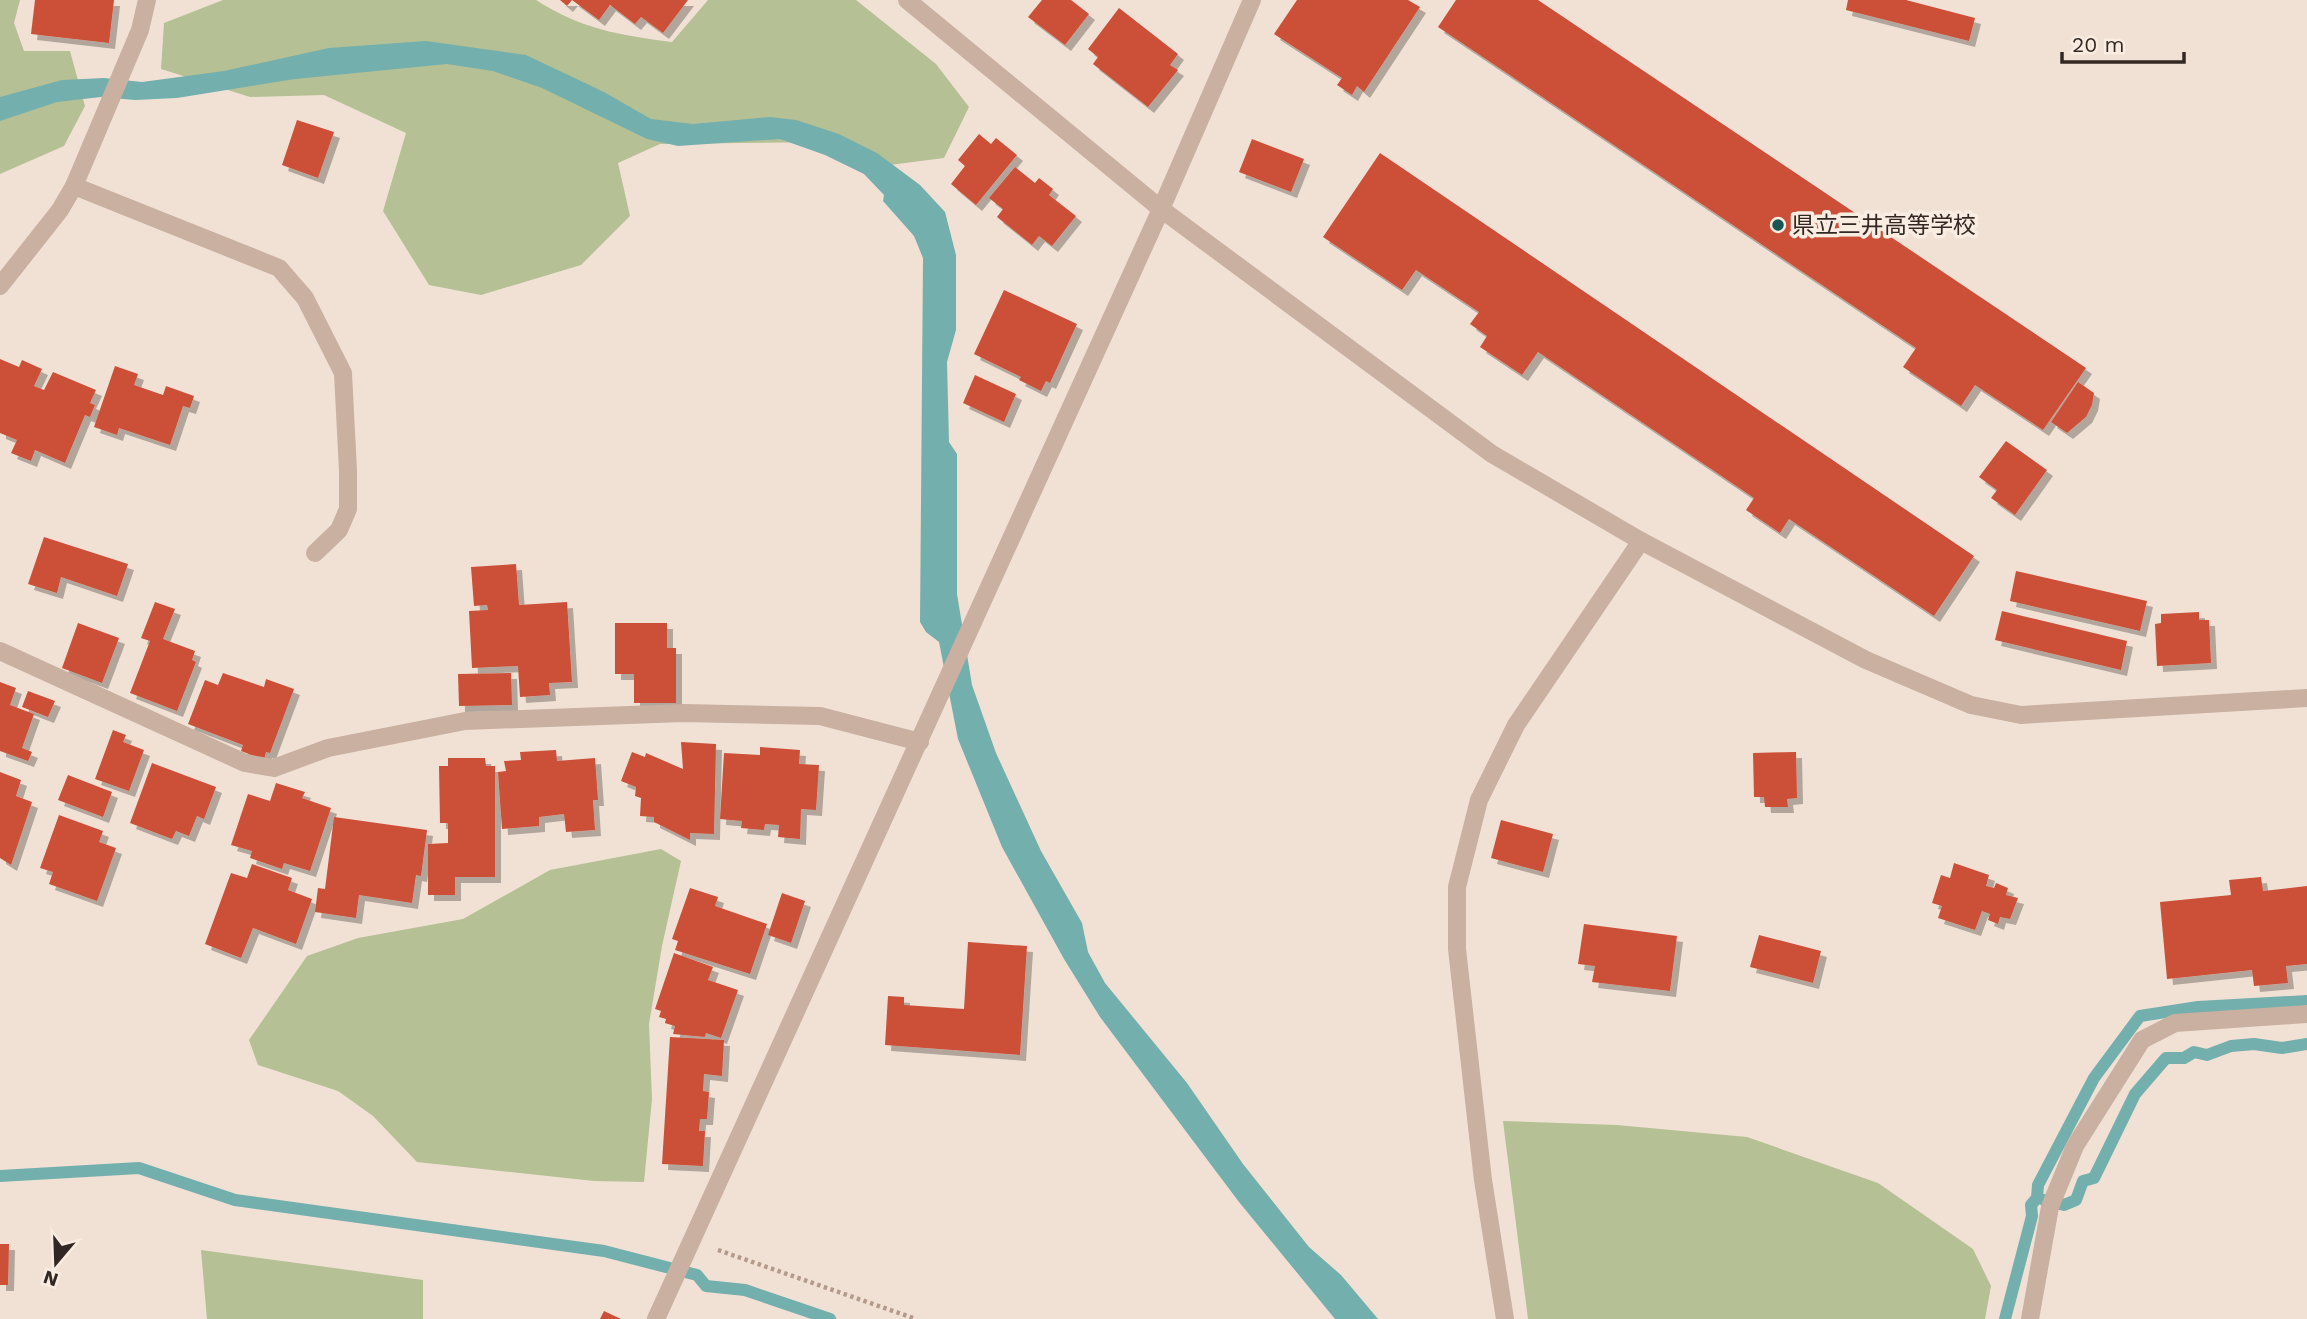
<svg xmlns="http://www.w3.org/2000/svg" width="2307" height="1319" font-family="'Work Sans','Noto Sans JP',sans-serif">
<defs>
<filter id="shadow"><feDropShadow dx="6" dy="6" stdDeviation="0" flood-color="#0004"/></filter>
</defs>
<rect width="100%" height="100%" fill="#f1e1d5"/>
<!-- green -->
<g fill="#b5c095">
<path d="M0,0h20l-6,23 10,28h46l15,55 -21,40 -64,28z"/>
<path d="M223,0h313c45,29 83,35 136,42l36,-42h148l80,64 33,43 -25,51 -54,7 -66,-23 -164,2 -42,19 12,53 -49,49 -100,30 -52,-10 -46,-74 23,-78 -82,-38 -74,2 -89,-28 3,-46z"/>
<path d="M661,849l20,12 -19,85 -13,78 3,75 -8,83 -50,-1 -177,-19 -44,-46 -35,-25 -80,-26 -9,-25 58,-84 51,-18 105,-19 87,-49z"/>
<path d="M1503,1121l114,4 130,12 131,46 95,66 18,37 -6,33h-457z"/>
<path d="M201,1250l222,30v39h-216z"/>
</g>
<!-- water -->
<path fill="#73afad" d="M426,41l100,14 78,37 47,27 42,5 77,-7 26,3 43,14 38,19 43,32 25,27 11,43v75l-9,32 2,80 8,12v140l15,91 24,68 45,98 41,72 6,29 17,31 82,100 56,81 66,83 32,28 37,44h-43l-96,-117 -139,-185 -36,-58 -62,-112 -44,-108 -19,-97 -13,-10 -6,-10 3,-364 -9,-22 -31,-35 1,-6 -20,-21 -39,-19 -45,-16 -102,7 -31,-7 -105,-51 -49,-17 -46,-7 -152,15 -118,19 -42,2 -34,-3 -44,5 -57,19v-24l62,-17 42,-2 38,4 82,-11 105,-23z"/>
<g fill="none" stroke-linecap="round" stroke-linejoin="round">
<!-- stream -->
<g stroke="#73afad" stroke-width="12">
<path d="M0,1176l139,-8 96,32 369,51 93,24 9,11 39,4 85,29"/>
<path d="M2044,1200l20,5 12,-5 7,-19 11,-3 41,-84 31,-36h18l10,-6 13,3 24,-9 23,-2 28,4 25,-4"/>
<path d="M2005,1319l27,-103 -1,-11 6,-7 1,-13 56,-107 46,-62 58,-9 109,-6"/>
</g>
</g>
<!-- building -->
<g fill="#cc4f38" filter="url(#shadow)">
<path d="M35,0h79l-5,43 -78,-9z"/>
<path d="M560,0h128l-25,33 -22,-16 -6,7 -25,-19 -11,15 -27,-20 -5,6z"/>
<path d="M1042,0h29l18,14 -24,31 -37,-28z"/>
<path d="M1297,0h111l12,7 -56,85 -7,-6 -5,9 -15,-10 5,-7 -68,-44z"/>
<path d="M1456,0h82l548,368 -43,62 -68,-45 -14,21 -58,-39 13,-19 -478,-321z"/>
<path d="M1848,0h58l69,18 -6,23 -123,-31z"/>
<path d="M1119,8l59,46 -8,11 8,5 -30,37 -55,-43 5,-7 -10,-8z"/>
<path d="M297,120l37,12 -16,46 -36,-13z"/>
<path d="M979,134l12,10 5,-6 21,17 -41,50 -25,-21 14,-18 -7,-6z"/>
<path d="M1252,139l52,20 -13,33 -52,-20z"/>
<path d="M1380,153l594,403 -40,60 -145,-97 -9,14 -34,-23 8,-12 -216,-146 -16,23 -42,-28 7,-11 -17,-12 9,-12 -63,-42 -14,20 -79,-53z"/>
<path d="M1015,167l20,16 4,-5 14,11 -4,6 27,21 -24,30 -13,-10 -7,9 -35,-28 6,-8 -14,-11z"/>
<path d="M1004,290l73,34 -27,59 -4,-2 -5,10 -22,-11 2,-3 -47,-23z"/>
<path d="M0,359l19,8 3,-7 20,9 -8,17 10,4 9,-18 43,18 -6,13 5,2 -5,12 -5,-2 -20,48 -30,-13 -4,11 -20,-8 6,-13 -17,-7z"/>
<path d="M115,366l23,8 -4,11 29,10 3,-9 28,10 -4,12 -7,-2 -13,39 -51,-17 -2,7 -23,-8z"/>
<path d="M975,375l41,19 -12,28 -41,-19z"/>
<path d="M2078,382l16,11 -2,12 -6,12 -19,16 -16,-11z"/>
<path d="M2006,441l41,29 -32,45 -24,-17 6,-8 -18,-13z"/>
<path d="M44,537l84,27 -11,32 -56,-19 -4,16 -29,-9z"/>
<path d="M516,564l3,41 48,-3 5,80 -23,1 1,12 -30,2 -2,-31 -46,2 -3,-57 19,-1 -1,-5 -13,1 -3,-39z"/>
<path d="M2016,571l131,30 -7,30 -130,-30z"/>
<path d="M155,602l20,7 -12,30 32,12 -3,9 4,2 -19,49 -47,-18 20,-52 -9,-3z"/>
<path d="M2002,611l125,30 -6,29 -126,-30z"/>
<path d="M2199,612v8h10l2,43 -54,3 -2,-42 6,-1v-9z"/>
<path d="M78,623l41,15 -17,45 -40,-15z"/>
<path d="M615,623h52v25h9v55h-42v-29h-19z"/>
<path d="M223,673l41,14 2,-8 28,10 -24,64 -4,-1 -2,8 -23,-9 2,-6 -55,-21 17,-44 13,5z"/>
<path d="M511,673l1,32 -53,1 -1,-32z"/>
<path d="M0,682l16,6 -6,17 24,9 -12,34 10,4 -4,9 -28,-10z"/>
<path d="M28,691l27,10 -7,16 -26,-10z"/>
<path d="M113,730l13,5 -3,7 21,8 -15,41 -34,-12z"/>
<path d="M681,742l35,2 -2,90 -24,-1v7l-36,-18v-5l-14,-1 1,-18 -6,-2 1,-9 -15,-6 11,-29 13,5 1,-4 37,16z"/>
<path d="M760,747l40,3 -1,14 20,1 -3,45 -15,-1 -1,30 -22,-2 1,-12 -14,-1 -1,6 -23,-2 1,-7 -22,-2 4,-66 36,2z"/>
<path d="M556,750l1,11 38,-3 3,42h-5l2,30 -29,2 -2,-18 -25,3v9l-37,3 -4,-57 8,-1 -2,-10 17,-1 -1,-8z"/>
<path d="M1796,752l1,46 -10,1 1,8h-23l-1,-10h-10l-1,-44z"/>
<path d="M448,758h37l1,8h9v111h-40v18h-27v-51l20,-1v-20h-8l-1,-57h9z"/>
<path d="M152,763l64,24 -12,32 -7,-3 -8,20 -13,-5 -4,8 -42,-16z"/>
<path d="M0,772l21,8 -5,16 16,6 -21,63 -11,-7z"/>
<path d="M68,775l44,17 -9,25 -45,-17z"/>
<path d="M276,783l29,9 -3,6 29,10 -21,63 -26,-8 -2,6 -32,-11 2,-7 -21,-6 17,-51 22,7z"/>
<path d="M59,815l44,16 -4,11 17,6 -19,53 -48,-17 4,-12 -13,-4z"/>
<path d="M334,817l93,13 -6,46 -5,-1 -4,28 -53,-8 -3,23 -41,-6 3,-24 7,1z"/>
<path d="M1501,820l52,14 -10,38 -52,-14z"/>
<path d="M1954,863l35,12 -3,11 8,2 2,-5 12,5 -2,7 12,3 -8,21 -10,-2 -2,7 -10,-4 2,-6 -8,-3 -7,19 -37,-12 4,-12 -10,-3 9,-28 9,3z"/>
<path d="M252,864l40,14 -4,12 24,9 -16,45 -43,-16 -12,30 -36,-14 26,-71 16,5z"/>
<path d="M2261,877l2,14 44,-5v78l-21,2 2,17 -34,3 -2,-16 -85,9 -7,-77 71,-7 -2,-15z"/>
<path d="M690,888l28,9 -3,9 52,18 -17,50 -75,-24 3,-9 -6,-2z"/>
<path d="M782,893l23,8 -14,42 -23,-8z"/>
<path d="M1584,924l93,12 -7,55 -78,-9 3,-16 -17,-2z"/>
<path d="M1759,935l62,16 -8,32 -63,-16z"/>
<path d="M968,942l59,4 -7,109 -135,-10 3,-49 16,1v8l60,4z"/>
<path d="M674,953l39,14 -5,13 30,10 -17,48 -15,-5 -1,4 -32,-3 2,-8 -10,-3 1,-4 -7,-2 2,-6 -6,-2z"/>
<path d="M670,1037l54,3 -2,36 -18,-2 -1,17 6,1 -2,27h-7l-1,12h6l-2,35 -41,-2z"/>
<path d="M0,1244h9l-1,41h-8z"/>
<path d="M604,1311l17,8h-21z"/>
</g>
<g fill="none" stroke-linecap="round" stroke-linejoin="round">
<!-- path -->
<path stroke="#b5998b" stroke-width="4.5" stroke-dasharray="3.5 3.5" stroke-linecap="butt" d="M718,1250l198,69"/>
<!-- minor -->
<g stroke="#c9b0a1" stroke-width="18">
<path d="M907,0l254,209 331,245 149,87 225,119 105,45 50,10 286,-17"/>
<path d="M74,186l205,82 26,30 38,75 5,98v38l-9,21 -24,23"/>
<path d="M0,286l60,-76 14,-24 66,-156 7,-30"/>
<path d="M0,651l245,112 29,5 54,-20 137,-27 218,-8 137,3 100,26"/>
<path d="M656,1319l505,-1110 91,-209"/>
<path d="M1505,1319l-22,-139 -26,-231v-62l22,-87 37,-75 125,-184"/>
<path d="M2030,1319l20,-112 25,-61 67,-106 33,-17 132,-9"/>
</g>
</g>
<!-- markers -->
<circle fill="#185654" stroke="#f9ece1" stroke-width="2.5" cx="1778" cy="225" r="7"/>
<g text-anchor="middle" stroke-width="7" stroke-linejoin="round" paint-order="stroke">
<!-- poi labels -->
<g font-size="23" fill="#332724" stroke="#f9ece1" text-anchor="start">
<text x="1792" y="233">県立三井高等学校</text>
</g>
</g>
<!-- north arrow -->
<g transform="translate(56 1263) rotate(199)" stroke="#f9ece1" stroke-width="5" paint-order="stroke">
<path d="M0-5L12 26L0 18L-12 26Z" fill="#332724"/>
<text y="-10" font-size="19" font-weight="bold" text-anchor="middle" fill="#332724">N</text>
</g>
<!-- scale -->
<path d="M2062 52v10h122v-10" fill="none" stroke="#332724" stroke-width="3.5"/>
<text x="2072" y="52" font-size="21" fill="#332724" stroke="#f9ece1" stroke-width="5" paint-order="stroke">20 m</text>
</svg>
